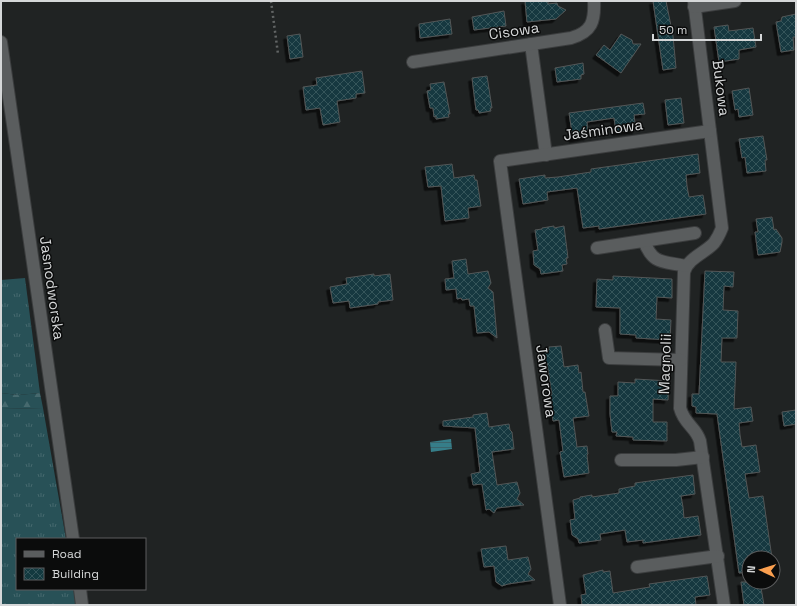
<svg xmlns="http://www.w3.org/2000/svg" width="797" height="606" font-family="'Space Grotesk',sans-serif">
<defs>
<pattern id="grass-tufts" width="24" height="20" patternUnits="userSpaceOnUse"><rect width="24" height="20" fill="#285157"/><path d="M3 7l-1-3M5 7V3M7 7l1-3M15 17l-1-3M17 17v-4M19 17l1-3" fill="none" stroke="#46696e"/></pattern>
<pattern id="forest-firs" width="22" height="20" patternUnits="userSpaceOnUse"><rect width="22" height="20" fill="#285157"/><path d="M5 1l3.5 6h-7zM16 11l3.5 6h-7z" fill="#46696e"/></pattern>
<pattern id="water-rules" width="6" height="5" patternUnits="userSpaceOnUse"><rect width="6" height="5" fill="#367e89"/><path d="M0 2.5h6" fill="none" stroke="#3a656c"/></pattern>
<pattern id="building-cross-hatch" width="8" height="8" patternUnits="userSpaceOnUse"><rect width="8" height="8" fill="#13393f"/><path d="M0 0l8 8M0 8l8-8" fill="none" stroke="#34555a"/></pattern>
<filter id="shadow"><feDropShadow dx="-3.5" dy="3.5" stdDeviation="0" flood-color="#0009"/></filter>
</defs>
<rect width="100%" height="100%" fill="#202323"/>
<!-- grass -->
<g fill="url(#grass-tufts)">
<path d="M25,278l15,115 -22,2 -17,-2v-113z"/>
<path d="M43,408l23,131h-49v50h57l3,16h-76v-196z"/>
</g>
<!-- forest -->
<path fill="url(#forest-firs)" d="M1,393l17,2 22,-2 3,15 -42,1z"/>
<!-- water -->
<path fill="url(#water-rules)" d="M451,439l1,10 -21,3 -1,-10z"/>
<!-- building -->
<g fill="url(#building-cross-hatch)" stroke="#535657" filter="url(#shadow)">
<path d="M525,1h23v3l9,-1 1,3 8,4 -10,9 -29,3z"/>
<path d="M653,1h13l7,35 3,32 -13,2z"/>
<path d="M504,11l2,15 -32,4 -2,-13z"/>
<path d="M796,14v23h-3l1,13 -13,2 -5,-30 5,-1 1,-4z"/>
<path d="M450,19l2,15 -32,4 -1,-14z"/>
<path d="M728,25l1,6 24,-3 3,19 -17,3v9l-20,3 -5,-35z"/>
<path d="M300,34l3,23 -13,2 -3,-23z"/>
<path d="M621,34l11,6 1,4h8l-20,29 -25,-18 8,-10 6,5z"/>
<path d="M583,63l1,11 -3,1v4l-24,3 -2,-14z"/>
<path d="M362,71l3,22 -9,1v4l-19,3 3,21 -17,3 -3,-17 -14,2 -3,-23 14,-2 -1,-7z"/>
<path d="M487,76l5,32h-2l1,3 -12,2 -1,-3h-2l-4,-32z"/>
<path d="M444,82l6,32h-2l1,3 -13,2v-3l-2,1 -1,-9h-3l-3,-17 4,-1 -1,-6z"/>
<path d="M749,88l4,27 -14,2 -1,-8 -3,1 -3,-19z"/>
<path d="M681,98l3,25 -16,2 -3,-25z"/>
<path d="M643,103l2,11 -11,1 2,15 -20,2 -2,-14 -27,4 1,14 -15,3 -4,-26z"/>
<path d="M763,136l4,24h-2l1,11 -19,2 -2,-16 -3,1 -3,-19z"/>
<path d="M698,154l2,19 -14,2 1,11 2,11 14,-2 3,19 -107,15v-3l-16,2 -6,-40 -30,4 1,8 -25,4 -4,-25 26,-4v3l13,-1 33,-5v-3z"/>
<path d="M452,164l2,14 20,-3 1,5h2l4,26 -13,2 1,10 -24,3 -4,-35 -13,1 -3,-20z"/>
<path d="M772,217l2,13 2,-1 6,9v4l-2,10 -22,3 -3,-23h3l-2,-13z"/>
<path d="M554,226v2l10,-2 4,32h-2l1,6 -5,1 1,6 -22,3 -1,-5 -6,-4 -1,-14 5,-1 -3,-20 7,-1v-1z"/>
<path d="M466,259l2,15 20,-3 3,12 -3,5 5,4 4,46 -8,-6 -12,1 -3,-27h-4l-1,-7 -7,1 -1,-2 -4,1 -1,-10 -10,1 -1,-11 9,-1 -2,-17z"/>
<path d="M705,271l29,1 -1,15 -9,-1 -1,24 15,1 -1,27h-15l-1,24h15l-2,47 17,-2 2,14 -14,2 1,12 2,12 14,-2 4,27 -15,2 4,24 14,-2 9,62h-23v14l-10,1 -22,-159 -21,-1v-6l-4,-1v-12h7z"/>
<path d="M374,274v2l16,-2 3,26 -15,2v2l-28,4 -1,-7 -16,2 -3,-16 17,-3 -1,-6z"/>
<path d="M613,276l59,3v19l-15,-1 -1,22 15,1 -1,20 -34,-2v-3l-16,-1v-26l-24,-1 1,-28 16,1z"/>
<path d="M561,346l3,21 14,-2 1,8 2,-1 2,20h2l4,24 -16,2 4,29 10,-1 1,8 -1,1 2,18 -25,4 -4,-25 3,-1 -4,-31 -6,1 -3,-26h2l-5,-32h-2l-2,-13h6v-3z"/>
<path d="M635,379l34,2 -1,19 -15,-1v23h14v19l-34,-1v-3l-17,-1 1,-4h-5l-2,-18v-18h8v-14l17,1z"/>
<path d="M796,410v14l-12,2 -2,-14z"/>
<path d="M487,413l2,14 20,-3 1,6 2,2 2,17 -22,3 5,33 20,-3 3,11 -3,6 7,6 -27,3 -3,5 -5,-4 -3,1 -4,-26 -9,1 -2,-11 9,-2 -5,-44 -32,-2v-5l30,-4v-2z"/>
<path d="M693,475l2,19 -14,2 2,11 1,11 14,-2 3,19 -58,8v-3l-16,2 -2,-12 -25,4 1,6 -22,3 -1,-4 -6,-4 -2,-15 5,-1 -2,-19 7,-2v-1l12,-2v2l27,-4v-4l16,-3v-3z"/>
<path d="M506,546l2,14 20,-3 3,12 -3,5 7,6 -27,4 -6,2 -6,-4 -2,-16 -10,1 -3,-18z"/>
<path d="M603,570v2l7,-1 3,22 37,-6 -1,-3 58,-8 3,19 -15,2 1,8h-114l-1,-10 5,-1 -3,-19z"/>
<path d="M741,582h19l4,23h-20z"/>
</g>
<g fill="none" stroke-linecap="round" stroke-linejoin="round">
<defs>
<g id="minor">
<path d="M694,1l28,227c-2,5 -5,11 -8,15 -9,10 -26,15 -30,29l-4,136c4,16 16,19 20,33l24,164"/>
<path d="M694,7l41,-6"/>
<path d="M1,42l72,497"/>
<path d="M531,44l15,111"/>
<path d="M413,62l158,-24c21,-6 24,-17 23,-37"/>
<path d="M644,241c9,24 19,20 42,25"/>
<path d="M597,248l98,-15"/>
<path d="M605,330l4,28 72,2"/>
<path d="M621,460h55l27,-3"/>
<path d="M637,567l81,-11"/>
<path d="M80,589l2,16"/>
<path d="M560,605l-60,-444 210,-30"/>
</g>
</defs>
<!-- minor casing -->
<use href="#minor" stroke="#3b3d3e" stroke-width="14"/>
<!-- path -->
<path stroke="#626565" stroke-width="2.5" stroke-dasharray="2 3" stroke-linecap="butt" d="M271,1l7,53"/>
<!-- minor -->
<use href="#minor" stroke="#5a5d5e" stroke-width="12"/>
</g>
<g text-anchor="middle" stroke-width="3" stroke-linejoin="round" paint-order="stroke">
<!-- street labels -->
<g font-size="15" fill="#d5d7d8" stroke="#0b0c0c">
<text transform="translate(514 31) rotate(-8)" y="5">Cisowa</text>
<text transform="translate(721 88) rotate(83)" y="5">Bukowa</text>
<text transform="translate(603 130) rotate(-8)" y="5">Jaśminowa</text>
<text transform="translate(52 288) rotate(82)" y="5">Jasnodworska</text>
<text transform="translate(665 364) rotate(-88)" y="5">Magnolii</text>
<text transform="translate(546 381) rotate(82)" y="5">Jaworowa</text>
</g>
</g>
<!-- border -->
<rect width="797" height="606" fill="none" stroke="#d5d7d8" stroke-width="4"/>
<!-- legend -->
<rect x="16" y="538" width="130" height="52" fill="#0b0c0c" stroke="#5c5d5e"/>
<rect x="24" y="551" width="20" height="6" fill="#5a5d5e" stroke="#5c5d5e"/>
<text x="52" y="558" font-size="12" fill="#d5d7d8">Road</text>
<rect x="24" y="568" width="20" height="12" fill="url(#building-cross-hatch)" stroke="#5c5d5e"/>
<text x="52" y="578" font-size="12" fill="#d5d7d8">Building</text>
<!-- north arrow -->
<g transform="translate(761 570) rotate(274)"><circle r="19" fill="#0b0c0c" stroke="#5c5d5e"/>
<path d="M0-3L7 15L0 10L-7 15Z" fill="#fa9f4f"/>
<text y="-6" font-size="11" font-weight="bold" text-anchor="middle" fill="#d5d7d8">N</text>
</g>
<!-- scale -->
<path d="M653 34v6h108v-6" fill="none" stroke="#d5d7d8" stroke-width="2"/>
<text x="659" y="34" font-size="12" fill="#d5d7d8" stroke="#0b0c0c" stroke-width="3" paint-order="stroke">50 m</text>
</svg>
